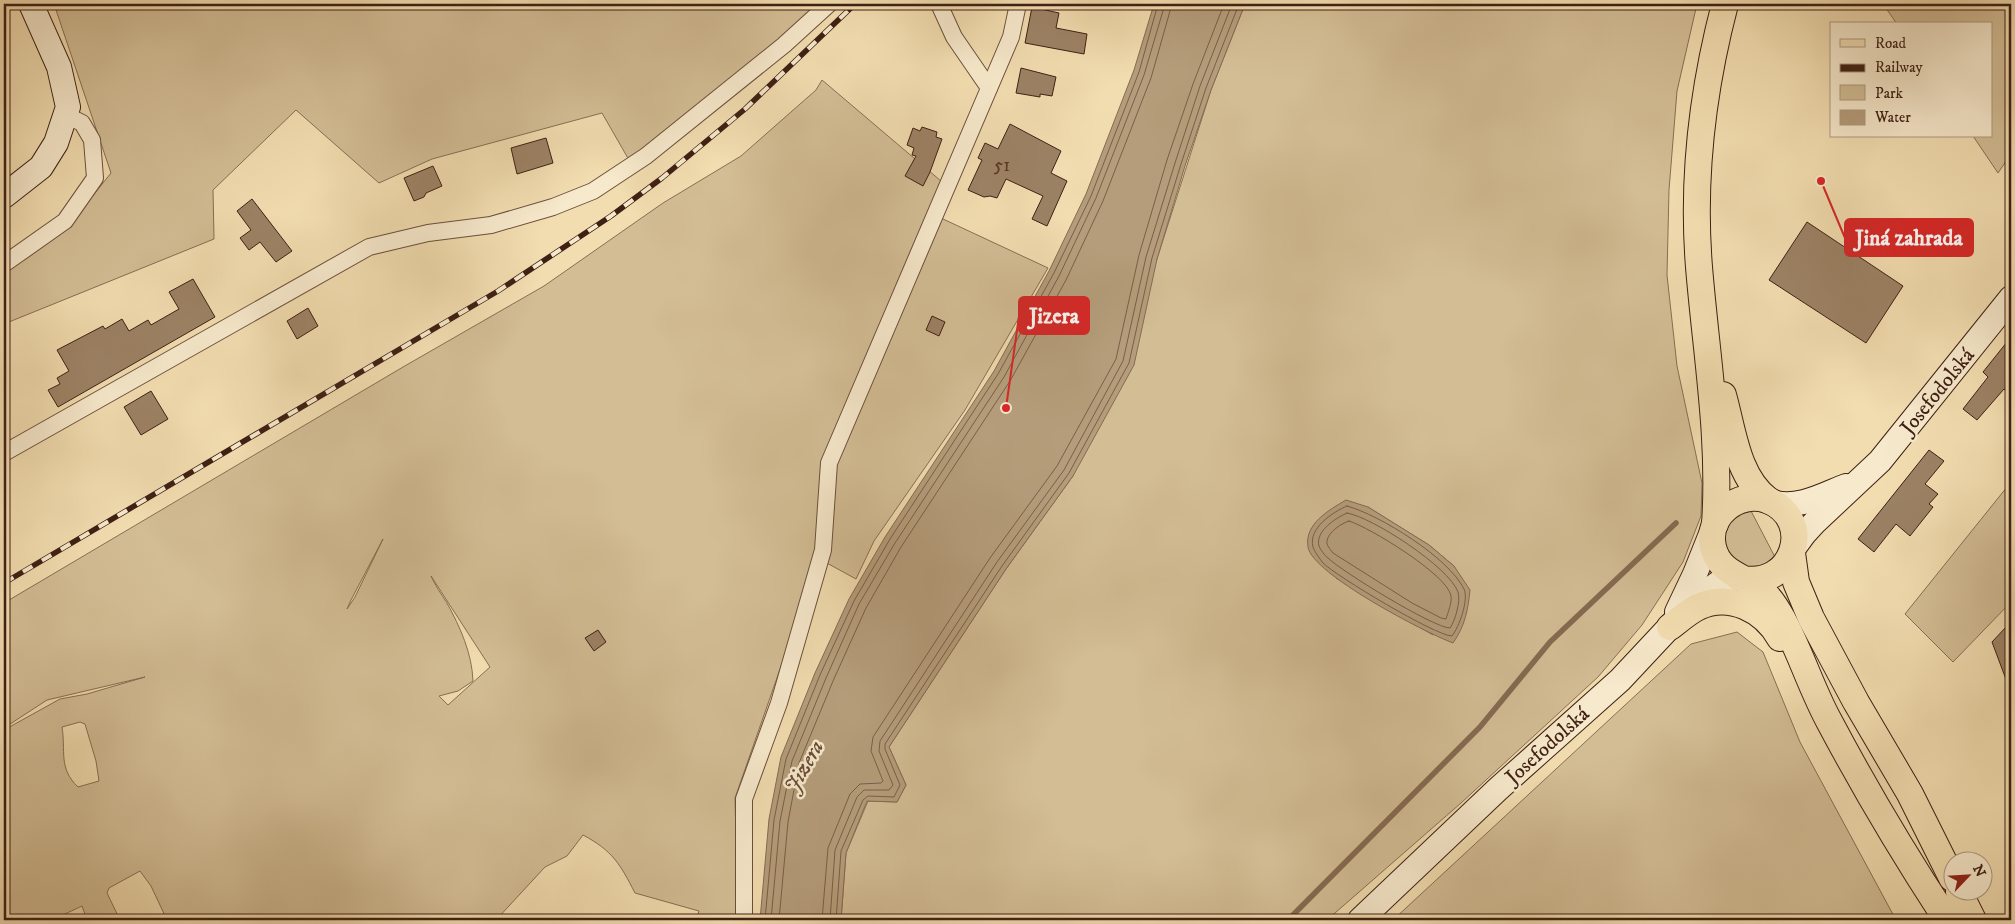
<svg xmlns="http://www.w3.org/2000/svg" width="2015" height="924" font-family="'IM FELL DW Pica',serif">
<rect width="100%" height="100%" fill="#f2ddb0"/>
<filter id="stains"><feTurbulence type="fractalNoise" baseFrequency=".004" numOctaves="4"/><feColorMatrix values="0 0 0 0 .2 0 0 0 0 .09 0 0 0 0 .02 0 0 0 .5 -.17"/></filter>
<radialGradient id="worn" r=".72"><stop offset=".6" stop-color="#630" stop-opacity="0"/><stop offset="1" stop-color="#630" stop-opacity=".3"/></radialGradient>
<!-- green -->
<g fill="#d3bd95" stroke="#886e54" fill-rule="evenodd">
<path d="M54,4h768l-193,156 -27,-47 -170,46 -53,24 -83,-73 -83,80 1,49 -210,85v-52l63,-44 44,-55z"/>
<path d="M1245,4h452l-20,87 -8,99 -2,85 10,91 25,117 -1,33 -18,46 -41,63 -44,52 -137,126 -134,117h-486l5,-67 22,-52 29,1 9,-17 -17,-38 117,-178 67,-93 84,-217 54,-169zM1368,507l61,38 25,21 -21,69 -97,-57z"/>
<path d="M1883,4h128v150l-13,19 -25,-37h18v-112h-94z"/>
<path d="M822,80l119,101 -13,31 120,56 -83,142 -91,131 -18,38 -42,-23 -21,76 -58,166 3,122h-42l3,-9 -64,-18c-15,-29 -22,-42 -52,-58l-16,21 -22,11 -49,53h-329l-16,-34 -11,-15 -31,17 -2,5 13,27h-33l-5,-14 -30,14h-48v-190l56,-31 27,-5 58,-17 -98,23 -43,28v-125l399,-236 141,-81 119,-83 78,-47 75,-66zM383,539l-28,58 -8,12 4,-9zM431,576l59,91 -42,38 -9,-9 19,-5 15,-10c-1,-28 -13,-54 -26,-78 -6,-9 -12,-18 -16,-27zM80,722l5,2 11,37 3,20 -21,6c-20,-19 -12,-36 -16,-60z"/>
<path d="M2011,482v120l-58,60 -48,-48z"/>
<path d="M1751,511l25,48 -13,10 -24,-3 -15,-19c2,-21 5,-31 27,-36z"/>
<path d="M1737,632l26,20 37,90 96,178h-503l298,-276z"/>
</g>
<!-- water -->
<g fill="#b59d7b" stroke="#856b52">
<path d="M1154,4h91l-34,86 -26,76 -28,93 -23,106 -61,111 -67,93 -117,178 17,38 -9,17 -30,-1 -21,52 -5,67h-81l9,-101 12,-62 34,-84 34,-74 36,-62 109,-166 55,-100 37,-77 48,-124z"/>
<path d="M1346,500l22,7 61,38 25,21 16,24c-2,20 -5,36 -17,53 -27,-10 -141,-69 -145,-96 -4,-23 21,-37 38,-47z"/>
</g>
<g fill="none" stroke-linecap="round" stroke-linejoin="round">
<!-- shore -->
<g stroke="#7a5e48" stroke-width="1">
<path d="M1347,506c33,9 102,52 117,83 5,11 -5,38 -12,47 -16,0 -116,-60 -129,-73 -3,-4 -9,-12 -10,-16 -5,-19 20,-35 34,-41z"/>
<path d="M1347,513c25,4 102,54 111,79 3,9 -3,29 -8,36 -16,0 -109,-57 -122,-70 -3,-2 -8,-9 -9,-12 -4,-15 17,-28 28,-33z"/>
<path d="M1349,521c20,6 99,54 102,75 1,7 -3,16 -5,23l-5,-1 -29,-15 -79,-50c-3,-4 -7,-8 -6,-12 1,-9 15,-18 22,-20z"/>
<path d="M765,920l9,-100 12,-61 34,-84 34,-74 36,-62 108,-165 56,-101 37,-77 48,-124 19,-68"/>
<path d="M771,920l9,-99 12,-60 34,-83 33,-74 36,-61 109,-166 55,-101 37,-78 48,-123 21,-71"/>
<path d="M779,920l9,-98 11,-59 34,-82 33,-73 35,-61 109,-166 56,-101 37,-79 48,-123 21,-74"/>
<path d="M822,920l6,-72 22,-54 10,-10 21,-1 2,-2 -12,-30 2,-14 117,-179 67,-92 59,-107 23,-104 28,-95 26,-76 31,-80"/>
<path d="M830,920l5,-70 22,-53 7,-7h25l4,-5 -14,-34 1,-10 117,-179 67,-92 59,-109 23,-104 29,-94 25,-77 32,-82"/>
<path d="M836,920l5,-69 22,-51 5,-4 26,1 6,-12 -15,-36v-5l117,-178 67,-93 60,-110 23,-105 29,-94 25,-76 33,-84"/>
</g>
<!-- stream -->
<path stroke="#856b52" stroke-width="5.5" d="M1288,920l192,-193 70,-85 126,-119"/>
</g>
<!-- building -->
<g fill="#9c8265" stroke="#3e2014">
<path d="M1032,7l27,6 -3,15 31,6 -3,20 -59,-11z"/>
<path d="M1021,68l35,9 -4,19 -12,-2v3l-24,-4z"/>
<path d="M1010,124l51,27 -10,22 16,8 -20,45 -15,-7 11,-23 -37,-17 -9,19 -7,-2 -6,1 -16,-7 14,-30 -4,-2 7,-15 13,6z"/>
<path d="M922,127l15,5 -1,5 6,2 -12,33 -7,14 -18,-10 11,-20 -4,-1 2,-7 -7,-3 6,-17 7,3z"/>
<path d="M546,138l7,25 -36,11 -6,-26z"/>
<path d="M433,166l9,20 -16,7 -2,4 -10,4 -10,-23z"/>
<path d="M252,199l40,52 -16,11 -16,-20 -11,8 -9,-12 11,-8 -14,-19z"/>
<path d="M1807,222l96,64 -37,57 -97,-63z"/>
<path d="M193,279l22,38 -157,90 -10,-17 12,-6 -3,-6 12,-7 -12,-21 46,-24 2,3 17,-10 7,12 19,-11 3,5 28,-16 -10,-17z"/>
<path d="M308,308l10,18 -21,13 -10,-18z"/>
<path d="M932,316l13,6 -6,14 -13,-6z"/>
<path d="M2011,337v58l-7,-6 -27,31 -14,-11 25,-32 -5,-5z"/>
<path d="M151,391l17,28 -27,16 -17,-28z"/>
<path d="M1929,450l15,11 -19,23 13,10 -9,10 4,3 -23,29 -14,-12 -22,28 -16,-13z"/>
<path d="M2006,627l5,14v49h-1l-18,-48z"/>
<path d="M598,630l8,12 -12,9 -9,-13z"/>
</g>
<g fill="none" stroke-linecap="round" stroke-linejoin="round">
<defs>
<g id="street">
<path d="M939,4l15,33 35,51"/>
<path d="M4,264l61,-43 30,-43 -3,-38 -10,-17 -16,-8"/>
<path d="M4,453l365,-206 59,-14 63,-8 62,-18 40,-16 53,-35 138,-111 45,-41"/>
<path d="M744,920v-121l35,-96 44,-153 6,-87 182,-426 7,-33"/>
</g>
<g id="secondary">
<path d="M4,196l37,-29 15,-24 12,-36 -9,-40 -28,-63"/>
<path d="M1772,502c25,8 51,-7 74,-16"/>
<path d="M1793,549l11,-15 11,-12 65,-61 131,-163"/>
<path d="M1677,612l18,-38 18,-45"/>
<path d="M1360,920l138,-131 122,-109 73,-78 27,-20 17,-5"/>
</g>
<g id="primary">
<path d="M1723,395c10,35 14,82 45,105"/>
<path d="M1715,524c6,-86 -9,-171 -16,-257 -7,-87 4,-179 26,-263"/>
<path d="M1792,553l4,29 15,36 45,84 54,92 42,84"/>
<path d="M1739,578c54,14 78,-59 28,-78 -29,-10 -61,16 -54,47 6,25 27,28 46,41 10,8 17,19 23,30 18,33 29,70 47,103 36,68 76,135 118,199"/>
<path d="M1670,627c9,-7 18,-15 28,-20 32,-15 66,3 82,31"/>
<path d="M1959,892l14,28"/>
</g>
</defs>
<!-- street casing -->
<use href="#street" stroke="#6b4f3b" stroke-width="18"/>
<!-- secondary casing -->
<use href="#secondary" stroke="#3e2014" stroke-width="26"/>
<!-- primary casing -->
<use href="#primary" stroke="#3e2014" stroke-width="28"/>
<!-- street -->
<use href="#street" stroke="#f7e9cc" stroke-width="16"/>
<!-- secondary -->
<use href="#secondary" stroke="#f7e9cc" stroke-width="24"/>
<!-- primary -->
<use href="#primary" stroke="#f2ddb0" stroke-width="26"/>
<defs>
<path id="rail" d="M4,583l494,-292 113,-75 51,-38 83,-69 110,-105"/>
</defs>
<!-- rail casing -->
<use href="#rail" stroke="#3e2014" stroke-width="5.5"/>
<!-- rail -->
<use href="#rail" stroke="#f7e9cc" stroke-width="4" stroke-dasharray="11" stroke-linecap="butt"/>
</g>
<g text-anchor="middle" stroke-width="5" stroke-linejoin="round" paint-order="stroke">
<!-- number labels -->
<g font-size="19" fill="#563828">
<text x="1002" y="171">51</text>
</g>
<!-- street labels -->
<g font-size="21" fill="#3e2014" stroke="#f7e9cc">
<text transform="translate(1937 391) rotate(-51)" y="7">Josefodolská</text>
<text transform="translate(1547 745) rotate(-42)" y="7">Josefodolská</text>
</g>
<!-- water labels -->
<g font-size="22" font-style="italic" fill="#684c38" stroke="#f7e9cc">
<text transform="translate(803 766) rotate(-60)" y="8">Jizera</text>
</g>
</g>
<!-- callouts -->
<path fill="none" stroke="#d62828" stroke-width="2" d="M1821 181L1845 238M1006 408L1019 316"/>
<g fill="#d62828" stroke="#f7e9cc" stroke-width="2">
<circle cx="1821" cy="181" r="5"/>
<circle cx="1006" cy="408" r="5"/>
</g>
<g fill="#d62828" stroke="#d62828" stroke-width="2">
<rect x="1845" y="219" width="128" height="37" rx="5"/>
<rect x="1019" y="297" width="70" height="37" rx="5"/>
</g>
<g font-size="22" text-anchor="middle" font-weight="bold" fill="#fff">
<text x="1909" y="245">Jiná zahrada</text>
<text x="1054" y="323">Jizera</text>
</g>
<!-- margin -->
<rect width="2015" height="924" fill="none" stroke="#f2ddb0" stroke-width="20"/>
<rect x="5" y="5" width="2005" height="914" fill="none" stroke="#3e2014" stroke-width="2.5"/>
<rect x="10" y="10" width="1995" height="904" fill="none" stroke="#3e2014"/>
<!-- legend -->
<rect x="1830" y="22" width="162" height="115" fill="#f7e9cc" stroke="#ad9982"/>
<rect x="1840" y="39" width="25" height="8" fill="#f2ddb0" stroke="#ad9982"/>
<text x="1875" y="48" font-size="15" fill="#3e2014">Road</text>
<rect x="1840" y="64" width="25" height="8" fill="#3e2014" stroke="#ad9982"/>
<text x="1875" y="72" font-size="15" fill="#3e2014">Railway</text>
<rect x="1840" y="85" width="25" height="15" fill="#d3bd95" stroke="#ad9982"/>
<text x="1875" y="98" font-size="15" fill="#3e2014">Park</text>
<rect x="1840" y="110" width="25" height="15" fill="#b59d7b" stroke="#ad9982"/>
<text x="1875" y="122" font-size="15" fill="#3e2014">Water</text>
<!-- north arrow -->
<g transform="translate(1968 876) rotate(65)"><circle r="24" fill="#f7e9cc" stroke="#ad9982"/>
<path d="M0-4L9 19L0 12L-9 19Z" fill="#8f2418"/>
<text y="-8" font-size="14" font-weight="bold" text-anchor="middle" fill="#3e2014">N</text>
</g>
<rect width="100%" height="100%" filter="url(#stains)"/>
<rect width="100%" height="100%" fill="url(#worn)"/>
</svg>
